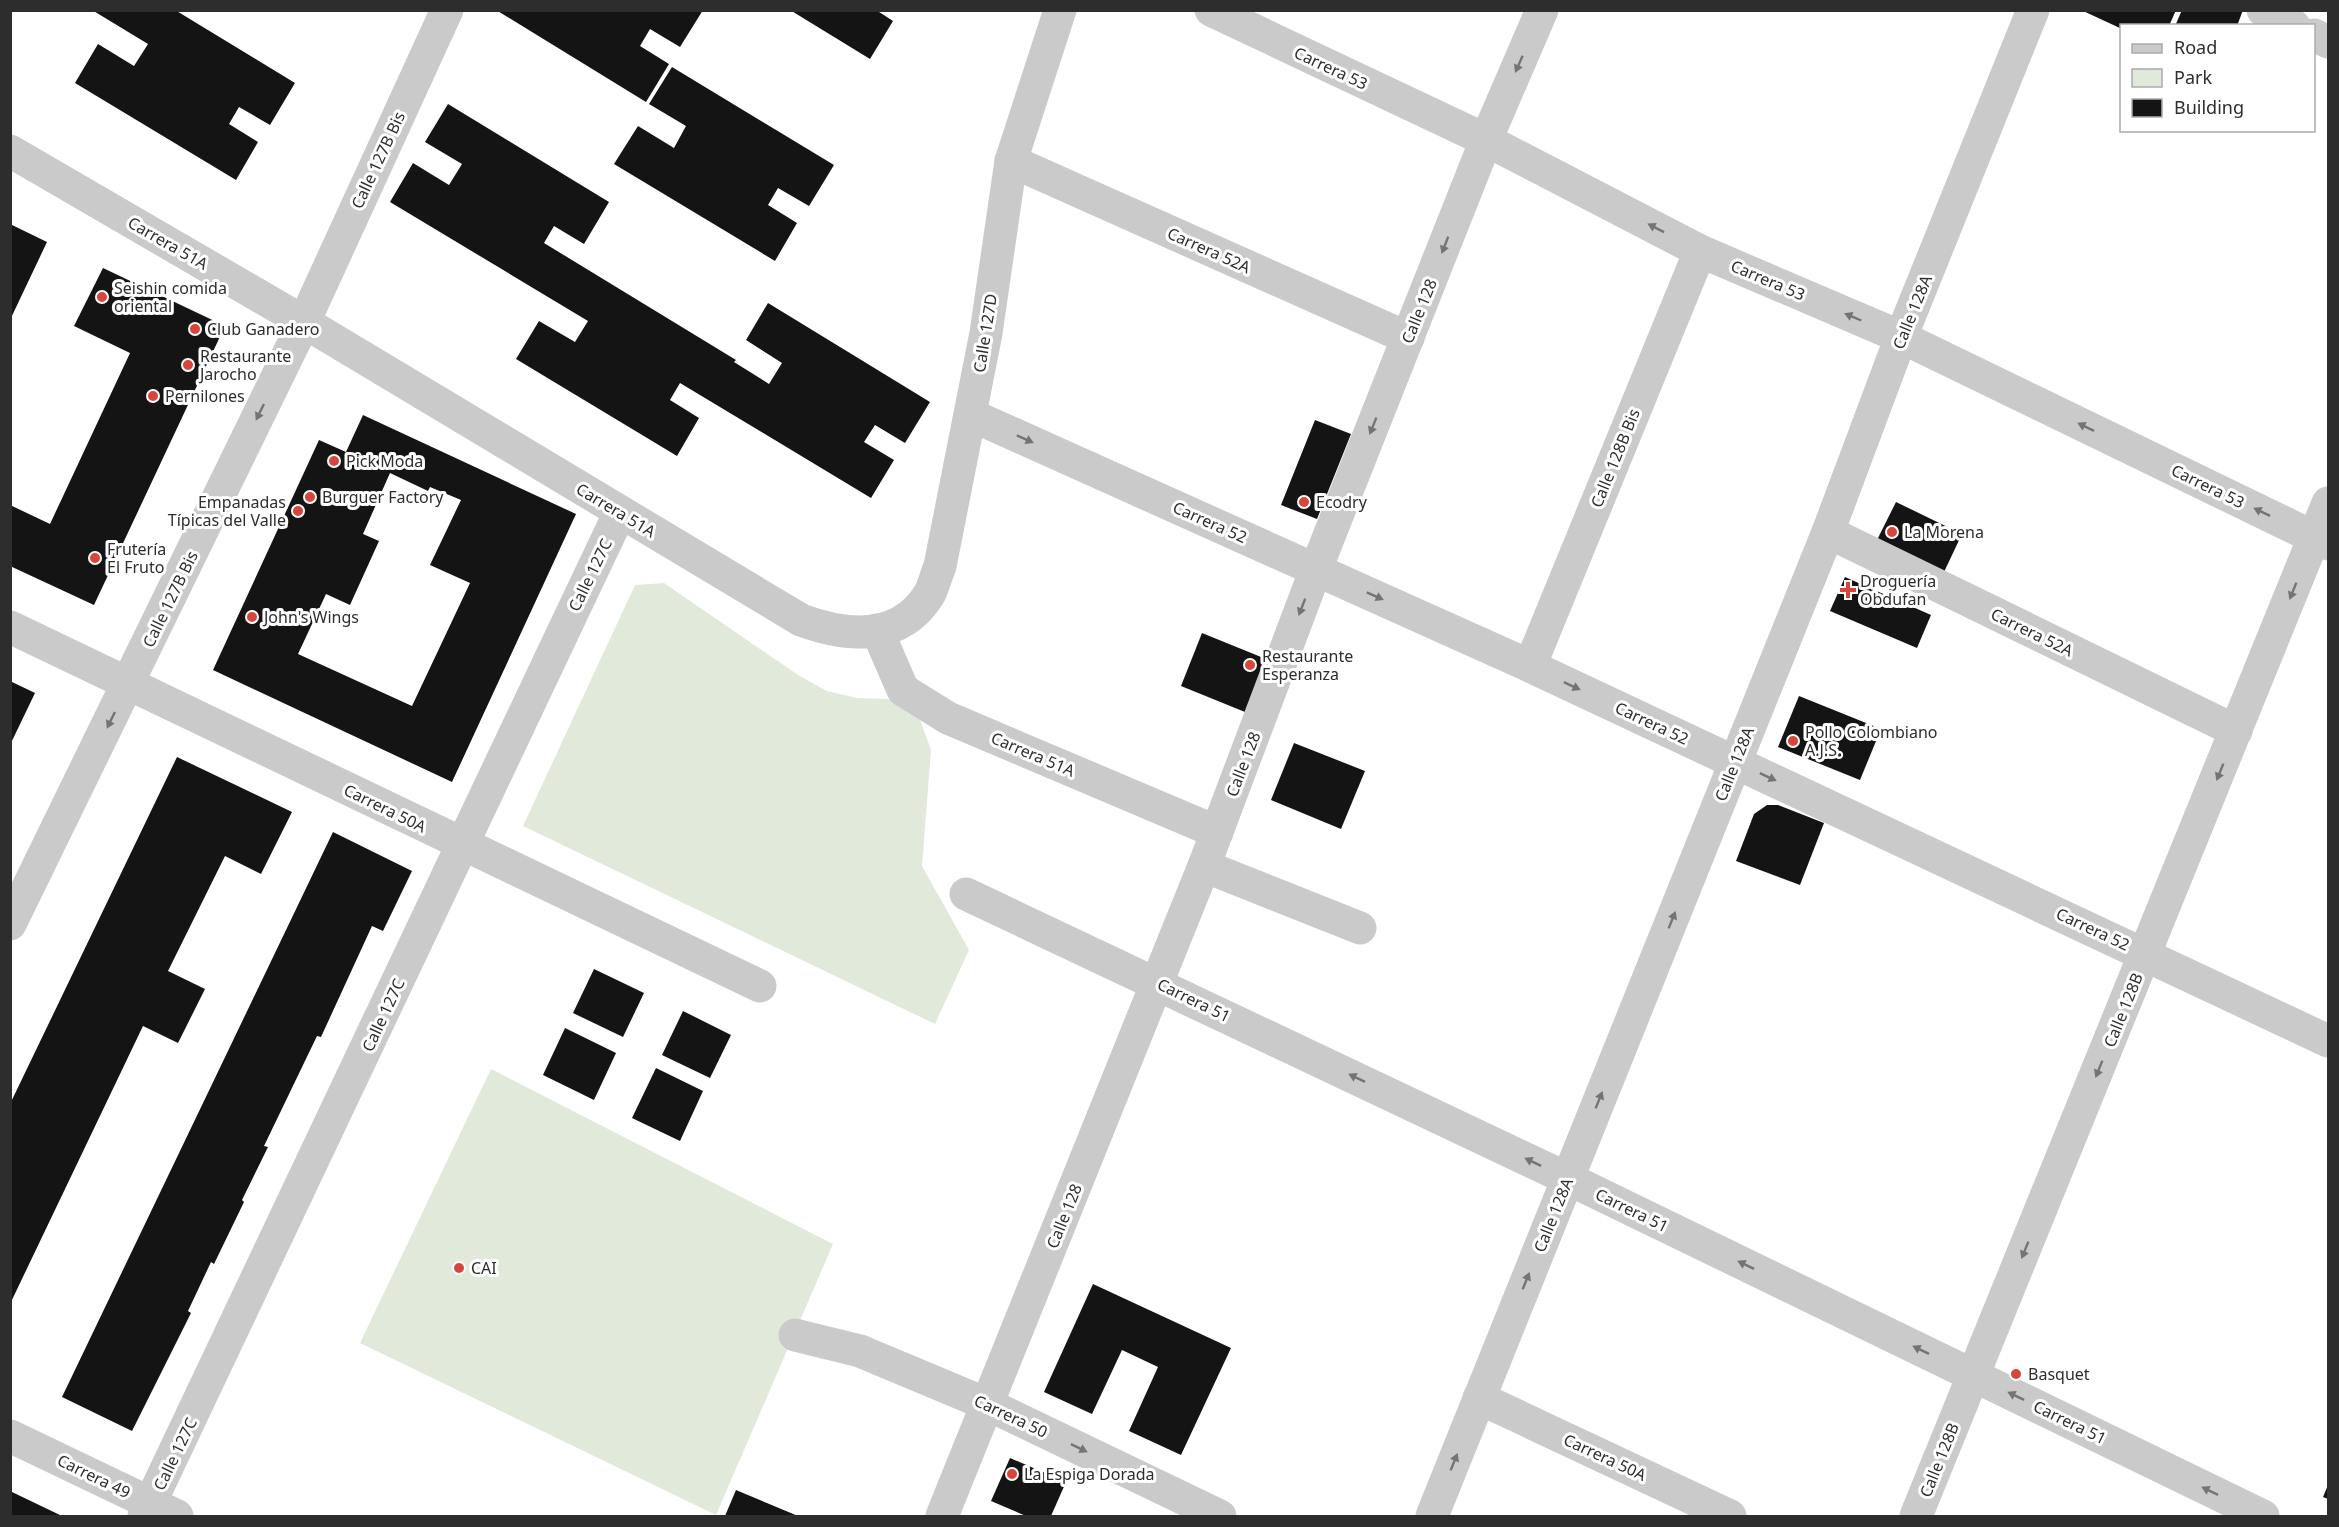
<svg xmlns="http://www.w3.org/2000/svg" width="2339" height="1527" font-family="'Noto Sans',sans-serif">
<rect width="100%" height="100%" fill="#fff"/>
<!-- green -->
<g fill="#e1e9db">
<path d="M664,583l134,92 29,16 30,7 56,2 18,50 -9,116 47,84 -34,74 -412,-198 112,-241z"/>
<path d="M491,1069l342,175 -117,271 -356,-172z"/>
</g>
<!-- building -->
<g fill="#141414" fill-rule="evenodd">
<path d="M92,10h83l120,73 -25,42 -31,-18 -10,17 29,18 -22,38 -161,-97 23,-39 36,22 14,-22z"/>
<path d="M496,10h207l-23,37 -30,-18 -10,17 29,18 -23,38z"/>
<path d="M790,10h86l17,11 -23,38z"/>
<path d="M2081,10h95l-7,16h-47v3z"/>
<path d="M2182,10h61l-6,16h-62z"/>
<path d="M672,67l162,98 -25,41 -31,-18 -10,17 29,18 -22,38 -161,-97 24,-38 36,22 12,-22 -37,-22z"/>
<path d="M448,104l161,98 -25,42 -30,-18 -10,17 192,117 -2,2 35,22 13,-21 -36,-23 22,-37 162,99 -25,41 -30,-18 -11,17 30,18 -23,38 -191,-115 -10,17 29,18 -22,38 -161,-97 23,-38 36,21 13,-21 -198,-119 23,-39 36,22 13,-21 -37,-22z"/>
<path d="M10,224l37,18 -37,78z"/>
<path d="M103,268l122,58 -131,279 -84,-39v-61l40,19 80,-171 -56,-27z"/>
<path d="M363,415l213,99 -124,268 -239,-112 106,-230 27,12zM390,473l38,18 2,-4 31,13 -31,65 40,18 -58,123 -114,-52 28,-60 24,11 29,-64 -16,-7z"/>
<path d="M1315,420l36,14 -34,85 -36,-14z"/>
<path d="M1896,502l66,32 -18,38 -67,-32z"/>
<path d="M1845,577l86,38 -14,33 -87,-37z"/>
<path d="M1202,633l64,26 -21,53 -64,-26z"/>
<path d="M10,681l25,12 -25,52z"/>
<path d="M1799,696l82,33 -21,51 -82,-33z"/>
<path d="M1294,743l71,28 -24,58 -70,-29z"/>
<path d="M177,757l115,55 -31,62 -36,-18 -57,115 37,18 -27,54 -35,-17 -133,278v-200z"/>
<path d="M1767,805h11l46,18 -24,62 -64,-24 18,-47z"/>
<path d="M333,832l79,39 -29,60 -11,-5 -51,111 -4,-1 -53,110 4,1 -26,53 2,2 -30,62 -3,-2 -23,49 3,2 -59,118 -70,-34z"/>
<path d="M594,969l50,24 -21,44 -50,-24z"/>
<path d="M683,1011l48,24 -21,43 -48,-23z"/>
<path d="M565,1028l51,25 -22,47 -51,-25z"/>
<path d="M656,1068l47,23 -23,50 -48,-23z"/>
<path d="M1093,1284l138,64 -50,107 -52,-24 29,-64 -36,-17 -30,64 -48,-22z"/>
<path d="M1010,1458l56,24 -15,34h-25l-35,-15z"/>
<path d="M2328,1485v14l-5,-2z"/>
<path d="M736,1490l62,26h-73z"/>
<path d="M12,1492l50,24h-52z"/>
</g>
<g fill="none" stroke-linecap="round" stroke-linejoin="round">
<!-- street -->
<g stroke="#cacaca" stroke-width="33">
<path d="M1211,10l275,130 214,111 201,86 427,207"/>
<path d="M2263,10l31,16"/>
<path d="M2314,35l14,7"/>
<path d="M10,151l294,171 497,298c46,17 100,22 129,-27 4,-8 6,-18 10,-27l46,-233 25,-172 49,-151"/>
<path d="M1011,161l397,177"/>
<path d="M971,415l559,251 798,375"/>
<path d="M1828,532l408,199"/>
<path d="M10,627l750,359"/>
<path d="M877,630l26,60 45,28 269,114"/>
<path d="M1530,666l170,-415"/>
<path d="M1204,866l156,62"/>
<path d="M966,894l617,292 680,330"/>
<path d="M10,924l294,-602 143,-312"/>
<path d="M795,1335l65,16 129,54 231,111"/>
<path d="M1479,1398l251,118"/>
<path d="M10,1436l167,80"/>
<path d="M144,1516l476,-1004"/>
<path d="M942,1516l262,-650 112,-297 170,-429 56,-130"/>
<path d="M1432,1516l396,-984 73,-195 132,-327"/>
<path d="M1916,1516l412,-1013"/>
</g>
</g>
<!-- one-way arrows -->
<defs><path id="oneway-solid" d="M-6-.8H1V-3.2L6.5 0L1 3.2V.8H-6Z" transform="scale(1.5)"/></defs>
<g fill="#747474">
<use href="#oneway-solid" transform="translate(1519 64) rotate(114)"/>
<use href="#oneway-solid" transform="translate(1656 228) rotate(-153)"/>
<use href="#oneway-solid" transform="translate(1445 245) rotate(111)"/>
<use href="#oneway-solid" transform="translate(1853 317) rotate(-157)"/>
<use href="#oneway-solid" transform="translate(260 412) rotate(116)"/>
<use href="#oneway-solid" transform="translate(1373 426) rotate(112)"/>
<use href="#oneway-solid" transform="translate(2086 427) rotate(-154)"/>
<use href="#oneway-solid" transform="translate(1025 439) rotate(24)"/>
<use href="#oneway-solid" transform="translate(2262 512) rotate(-154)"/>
<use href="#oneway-solid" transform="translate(2293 591) rotate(112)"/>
<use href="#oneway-solid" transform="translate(1375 596) rotate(24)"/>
<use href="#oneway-solid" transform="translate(1302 607) rotate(111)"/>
<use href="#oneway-solid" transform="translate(1572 686) rotate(25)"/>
<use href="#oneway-solid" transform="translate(111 720) rotate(116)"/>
<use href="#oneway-solid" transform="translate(2220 772) rotate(112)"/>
<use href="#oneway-solid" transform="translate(1768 777) rotate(25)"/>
<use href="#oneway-solid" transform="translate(1672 920) rotate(-68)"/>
<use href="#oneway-solid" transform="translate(2099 1069) rotate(112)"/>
<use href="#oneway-solid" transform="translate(1357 1078) rotate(-154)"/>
<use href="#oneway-solid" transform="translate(1599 1100) rotate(-68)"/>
<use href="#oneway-solid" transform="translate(1533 1162) rotate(-154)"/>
<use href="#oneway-solid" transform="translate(2025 1250) rotate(112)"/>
<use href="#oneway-solid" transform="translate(1746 1265) rotate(-154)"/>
<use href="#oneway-solid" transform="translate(1526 1281) rotate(-68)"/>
<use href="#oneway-solid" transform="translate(1921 1350) rotate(-154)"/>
<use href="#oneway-solid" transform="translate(2016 1396) rotate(-154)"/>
<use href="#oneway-solid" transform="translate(1079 1448) rotate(26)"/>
<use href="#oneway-solid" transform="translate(1454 1462) rotate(-68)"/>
<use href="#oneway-solid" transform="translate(2210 1491) rotate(-154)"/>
</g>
<!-- markers -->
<g fill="#d8463b" stroke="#fff" stroke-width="2">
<circle cx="102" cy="297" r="6"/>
<circle cx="195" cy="329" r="6"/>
<circle cx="188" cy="365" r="6"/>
<circle cx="153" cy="396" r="6"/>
<circle cx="334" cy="461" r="6"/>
<circle cx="310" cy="497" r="6"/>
<circle cx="1304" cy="502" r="6"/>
<circle cx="298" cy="511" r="6"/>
<circle cx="1892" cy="532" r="6"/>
<circle cx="95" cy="558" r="6"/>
<path d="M1845 581h6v6h6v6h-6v6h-6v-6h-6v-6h6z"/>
<circle cx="252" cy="617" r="6"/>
<circle cx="1250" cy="665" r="6"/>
<circle cx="1793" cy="741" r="6"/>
<circle cx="459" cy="1268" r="6"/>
<circle cx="2016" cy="1374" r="6"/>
<circle cx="1012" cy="1474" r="6"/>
</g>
<g text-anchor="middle" stroke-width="6" stroke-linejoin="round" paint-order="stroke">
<!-- street labels -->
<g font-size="16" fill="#2d2d2d" stroke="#fff">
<text transform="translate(1331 68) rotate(25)" y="6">Carrera 53</text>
<text transform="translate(378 160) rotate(-65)" y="6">Calle 127B Bis</text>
<text transform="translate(168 243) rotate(30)" y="6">Carrera 51A</text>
<text transform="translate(1209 250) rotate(24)" y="6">Carrera 52A</text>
<text transform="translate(1768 280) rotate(23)" y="6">Carrera 53</text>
<text transform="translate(1419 311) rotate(-68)" y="6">Calle 128</text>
<text transform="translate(1912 312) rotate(-68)" y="6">Calle 128A</text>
<text transform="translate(985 333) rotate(-81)" y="6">Calle 127D</text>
<text transform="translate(1615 458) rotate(-68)" y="6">Calle 128B Bis</text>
<text transform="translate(2208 486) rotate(26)" y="6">Carrera 53</text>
<text transform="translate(616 510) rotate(31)" y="6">Carrera 51A</text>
<text transform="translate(1210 522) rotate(24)" y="6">Carrera 52</text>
<text transform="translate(590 575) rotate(-64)" y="6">Calle 127C</text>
<text transform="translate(170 599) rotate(-64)" y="6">Calle 127B Bis</text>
<text transform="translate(2032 632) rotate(26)" y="6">Carrera 52A</text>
<text transform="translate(1652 723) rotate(25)" y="6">Carrera 52</text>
<text transform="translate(1033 754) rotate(23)" y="6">Carrera 51A</text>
<text transform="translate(1243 764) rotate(-69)" y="6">Calle 128</text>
<text transform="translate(1734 764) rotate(-68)" y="6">Calle 128A</text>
<text transform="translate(385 808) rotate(26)" y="6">Carrera 50A</text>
<text transform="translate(2093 929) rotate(25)" y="6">Carrera 52</text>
<text transform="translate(1194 1000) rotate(26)" y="6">Carrera 51</text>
<text transform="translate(2123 1010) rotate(-68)" y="6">Calle 128B</text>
<text transform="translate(383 1015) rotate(-65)" y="6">Calle 127C</text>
<text transform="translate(1632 1210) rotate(26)" y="6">Carrera 51</text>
<text transform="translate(1553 1215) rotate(-68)" y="6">Calle 128A</text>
<text transform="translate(1064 1216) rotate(-68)" y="6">Calle 128</text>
<text transform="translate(1011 1416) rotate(25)" y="6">Carrera 50</text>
<text transform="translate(2070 1422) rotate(26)" y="6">Carrera 51</text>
<text transform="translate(175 1454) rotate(-64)" y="6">Calle 127C</text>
<text transform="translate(1605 1457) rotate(25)" y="6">Carrera 50A</text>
<text transform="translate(1939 1460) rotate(-68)" y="6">Calle 128B</text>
<text transform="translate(94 1476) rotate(26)" y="6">Carrera 49</text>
</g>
<!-- poi labels -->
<g font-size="16" fill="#2d2d2d" stroke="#fff" text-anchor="start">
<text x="114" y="294">Seishin comida<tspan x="114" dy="18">oriental</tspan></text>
<text x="207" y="335">Club Ganadero</text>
<text x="200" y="362">Restaurante<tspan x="200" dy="18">Jarocho</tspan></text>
<text x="165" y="402">Pernilones</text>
<text x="346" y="467">Pick Moda</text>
<text x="322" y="503">Burguer Factory</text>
<text x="286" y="508" text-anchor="end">Empanadas<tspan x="286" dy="18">Típicas del Valle</tspan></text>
<text x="1316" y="508">Ecodry</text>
<text x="1904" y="538">La Morena</text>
<text x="107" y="555">Frutería<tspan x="107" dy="18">El Fruto</tspan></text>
<text x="1860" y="587">Droguería<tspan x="1860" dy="18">Obdufan</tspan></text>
<text x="264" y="623">John's Wings</text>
<text x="1262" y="662">Restaurante<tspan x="1262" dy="18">Esperanza</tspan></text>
<text x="1805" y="738">Pollo Colombiano<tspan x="1805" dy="18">A.J.S.</tspan></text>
<text x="471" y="1274">CAI</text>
<text x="2028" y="1380">Basquet</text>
<text x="1024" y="1480">La Espiga Dorada</text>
</g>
</g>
<!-- border -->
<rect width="2339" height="1527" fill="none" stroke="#2d2d2d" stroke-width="24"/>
<!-- legend -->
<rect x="2120" y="24" width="195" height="108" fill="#ffffff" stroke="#ababab" stroke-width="1.5"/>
<rect x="2132" y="44" width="30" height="9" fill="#cacaca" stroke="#ababab" stroke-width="1.5"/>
<text x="2174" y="54" font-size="18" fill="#2d2d2d">Road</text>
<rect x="2132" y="69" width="30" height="18" fill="#e1e9db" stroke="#ababab" stroke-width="1.5"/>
<text x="2174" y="84" font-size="18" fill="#2d2d2d">Park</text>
<rect x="2132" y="99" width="30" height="18" fill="#141414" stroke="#ababab" stroke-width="1.5"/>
<text x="2174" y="114" font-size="18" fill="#2d2d2d">Building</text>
</svg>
